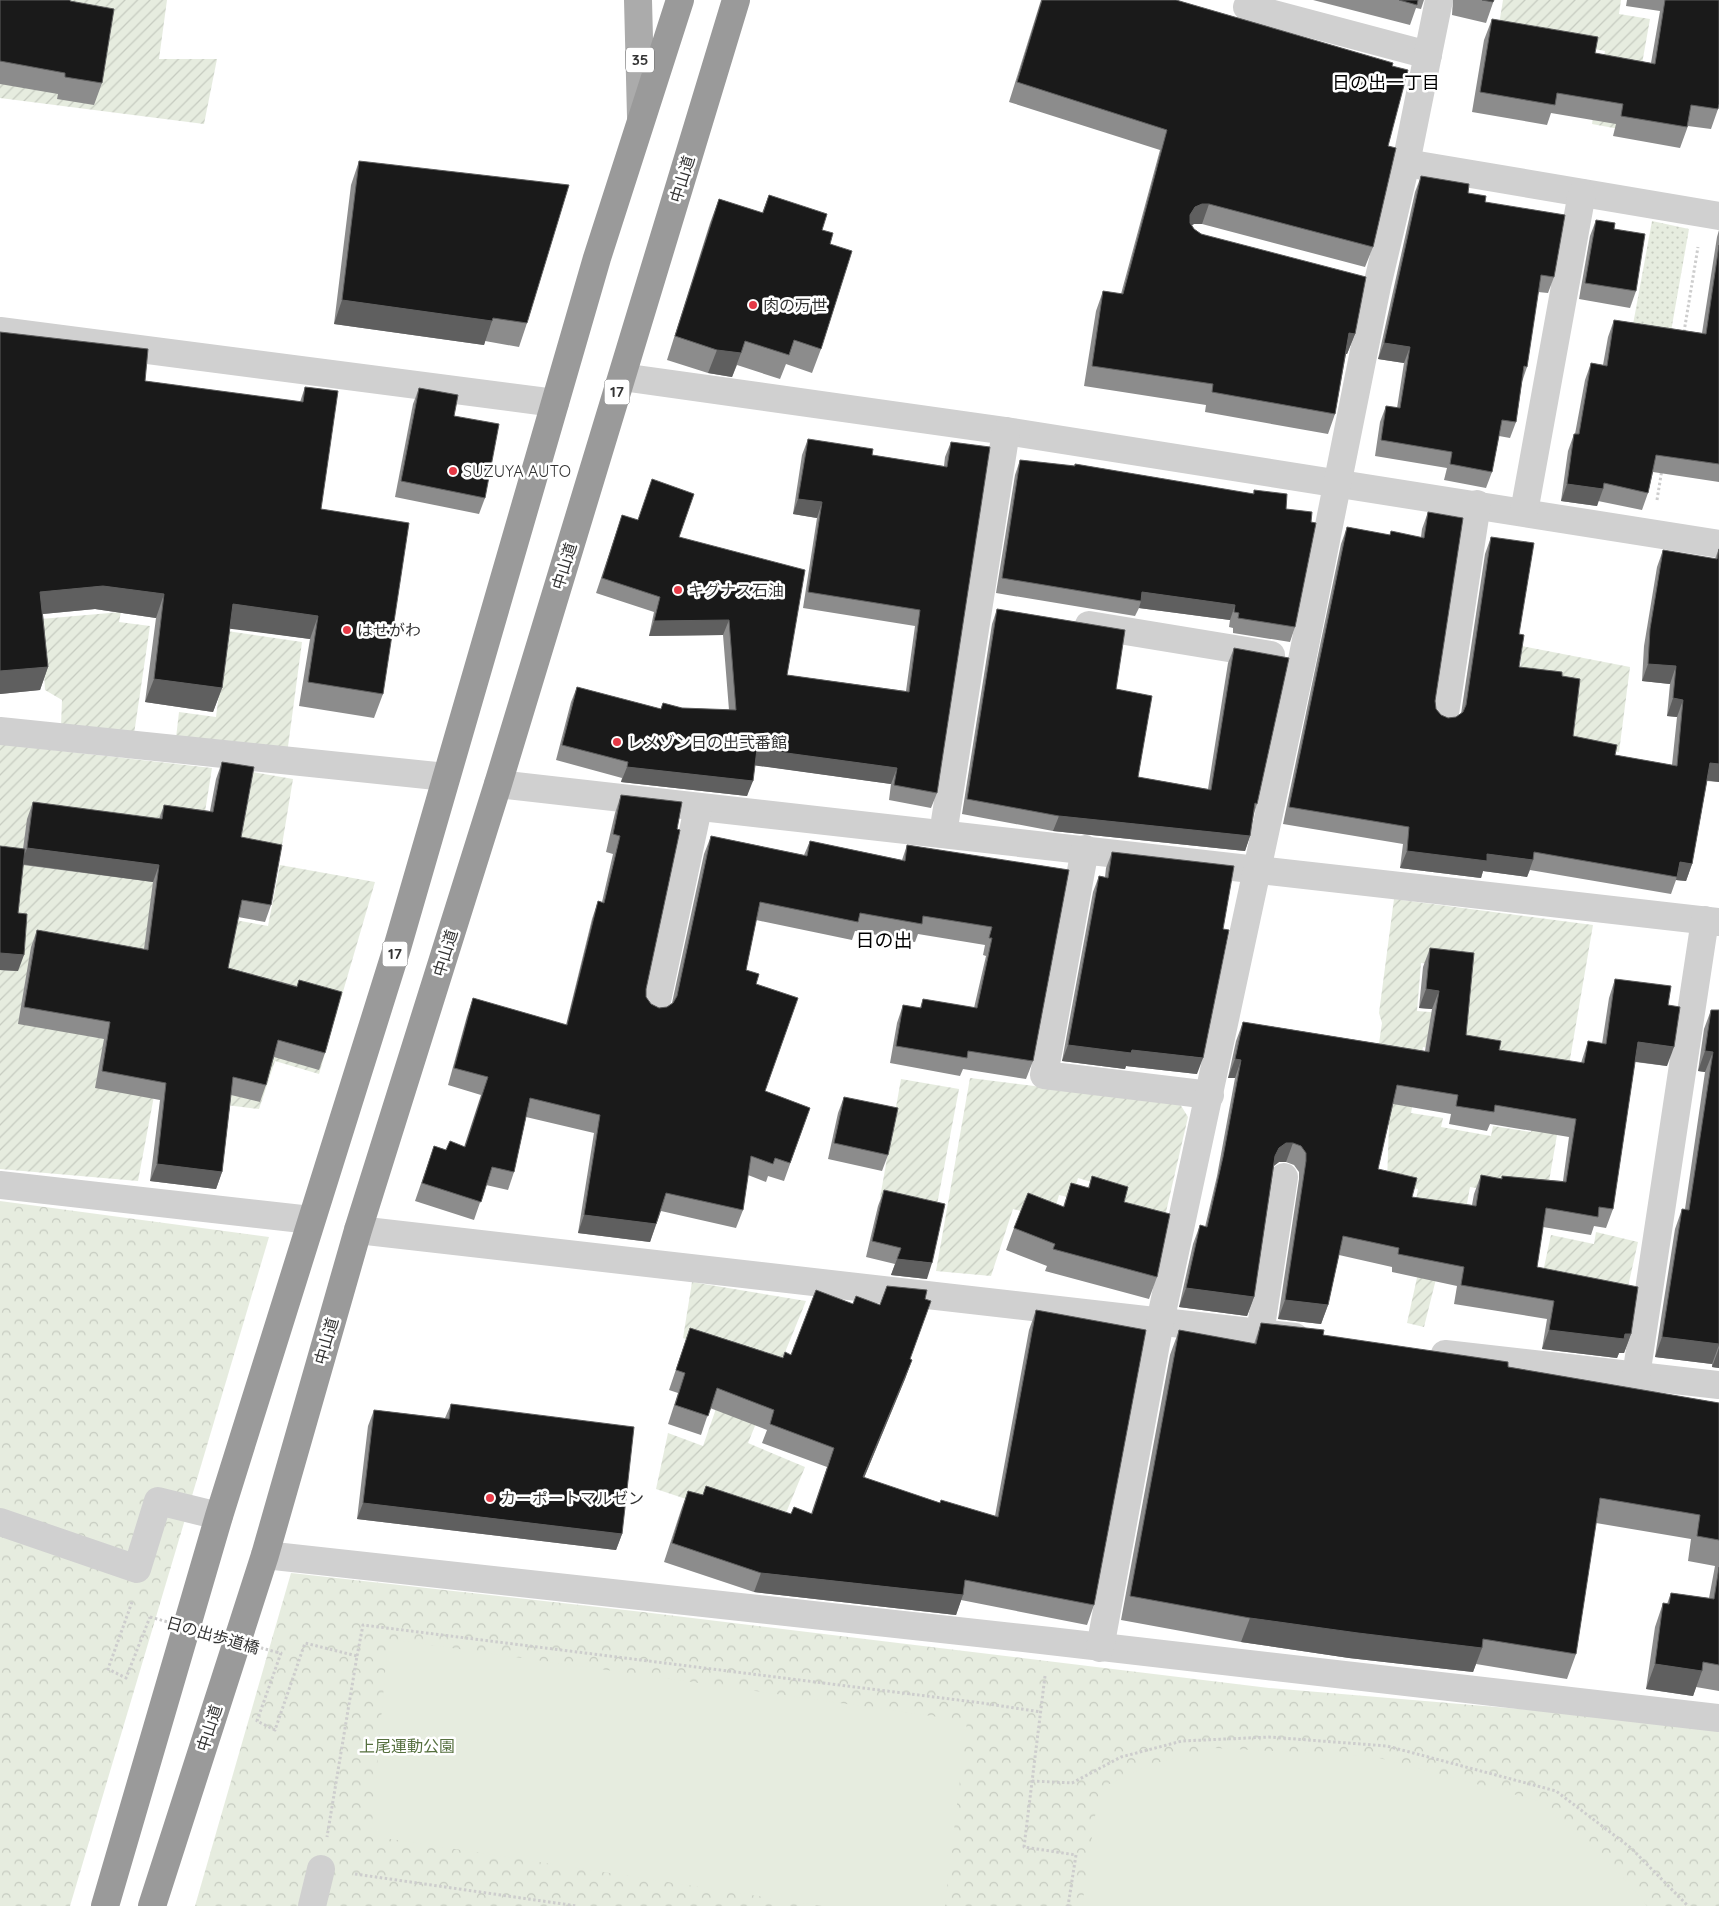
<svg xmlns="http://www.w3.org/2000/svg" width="1719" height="1906" font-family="Quicksand,'Noto Sans JP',sans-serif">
<defs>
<pattern id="grass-dots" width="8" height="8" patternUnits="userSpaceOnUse" patternTransform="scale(1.25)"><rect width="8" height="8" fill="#e6ecdf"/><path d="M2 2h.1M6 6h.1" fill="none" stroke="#c6cbc0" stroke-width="1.8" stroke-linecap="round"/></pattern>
<pattern id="park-crowns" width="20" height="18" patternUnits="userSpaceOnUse" patternTransform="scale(1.25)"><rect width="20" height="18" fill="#e6ecdf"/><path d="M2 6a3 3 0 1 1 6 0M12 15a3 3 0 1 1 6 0" fill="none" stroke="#c6cbc0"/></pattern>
<pattern id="garden-furrows" width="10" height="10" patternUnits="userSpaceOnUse" patternTransform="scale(1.25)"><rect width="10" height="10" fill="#e6ecdf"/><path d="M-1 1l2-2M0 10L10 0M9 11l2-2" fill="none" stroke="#c6cbc0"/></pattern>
</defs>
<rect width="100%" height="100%" fill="#fff"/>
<!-- grass -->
<path fill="url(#grass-dots)" d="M1652,221l37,8 -19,108 -38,-7z"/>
<!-- park -->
<g fill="url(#park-crowns)">
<path d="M0,1201l269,36 -199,669h-70z"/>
<path d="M291,1573l352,39 626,76 275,23 175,20v175h-1524z"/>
</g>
<!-- garden -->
<g fill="url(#garden-furrows)" fill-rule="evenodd">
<path d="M0,0h167l-8,59h58l-13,65 -204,-26z"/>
<path d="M1503,0h118l-2,14 31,5 -20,112 -38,-7 13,-73 -107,-20z"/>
<path d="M121,612l-2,10 31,4 -16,108 -73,-8 1,-26 -17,-10 -4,-71z"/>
<path d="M227,631l75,11 -15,112 -111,-16 3,-26 37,5z"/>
<path d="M1522,646l108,21 -11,85 -61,-6 -39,-65z"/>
<path d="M0,744l212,24 -23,144 79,14 12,-61 95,17 -56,192 -44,-13 -16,48 -105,-13 -16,85 -138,-12z"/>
<path d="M252,772l41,7 -13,78 -78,-13 42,-27z"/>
<path d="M1394,899l199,26 -47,274 -76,-12 -6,33 -13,-1 -27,108 -17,-4 21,-95 -16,-6 6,-33 -31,-7 2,-57 -10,-2 -2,-66 5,-34 -3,-10zM1421,963l50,5 -4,47 -50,-4zM1423,1047l118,24 -10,61 -38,-6 -2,10 -50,-9 2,-9 -32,-5z"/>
<path d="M970,1078l210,26 8,13 -25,108 -39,-22 -6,-13 -40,-12 -6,20 -13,-3 -7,24 -39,-10 -22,67 -55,-5z"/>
<path d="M901,1079l58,10 -23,121 -56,-12z"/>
<path d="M1596,1232l42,10 -13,58 -84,-19 10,-46 43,9z"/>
<path d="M692,1282l114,19 -58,142 57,24 -26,63 -123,-41 12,-56 35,13 31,-89 -51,-19z"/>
</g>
<!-- pitch -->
<g fill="#e6ecdf">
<path d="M388,1639l579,82 -22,185h-123l-451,-70z"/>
<path d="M1214,1748l158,8 167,45 82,74 26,31h-565l17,-117 50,-24z"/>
</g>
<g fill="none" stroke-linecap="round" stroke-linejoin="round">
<!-- path -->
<g stroke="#cdcdcd" stroke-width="3" stroke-dasharray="2.5 2.5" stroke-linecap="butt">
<path d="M1684,332l14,-85"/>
<path d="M1657,500l5,-31"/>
<path d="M132,1602l-24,67 18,9 24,-61"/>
<path d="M276,1652l5,1 -24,68 18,9 30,-87 52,13 -30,181"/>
<path d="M357,1656l6,-31 619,78 59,9"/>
<path d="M1045,1676l-21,171 52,8 -8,51"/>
<path d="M1032,1781l40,2 49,-26 61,-16 87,-4 118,9 169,45 75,57 57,58"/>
<path d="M355,1874l222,32"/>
</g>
<!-- minor -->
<g stroke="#d0d0d0" stroke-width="28">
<path d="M1247,7l181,48"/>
<path d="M1406,163l313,53"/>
<path d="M0,331l555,72"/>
<path d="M622,377l384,54 713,113"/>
<path d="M1524,512l58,-319"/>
<path d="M1089,625l182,30"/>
<path d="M1444,720l33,-216"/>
<path d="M0,731l446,46"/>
<path d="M498,784l1221,138"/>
<path d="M943,834l63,-403"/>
<path d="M1085,849l-41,226 166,20"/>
<path d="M655,1010l43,-202"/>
<path d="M0,1185l311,35"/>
<path d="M358,1230l937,107"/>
<path d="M1260,1333l24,-156"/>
<path d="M1445,1354l274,31"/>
<path d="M1636,1376l69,-456"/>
<path d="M0,1522l137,47 21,-68 61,15"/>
<path d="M265,1555l785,86 669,77"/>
<path d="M1100,1648l60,-326 142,-662 75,-374 29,-123 33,-163"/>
<path d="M312,1906l9,-37"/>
</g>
<!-- major -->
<path stroke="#ababab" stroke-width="28" d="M638,0l3,117"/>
<!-- highway -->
<g stroke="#9a9a9a" stroke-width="28">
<path d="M105,1906l114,-390 178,-568 200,-690 83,-258"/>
<path d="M152,1906l113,-351 93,-325 140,-446 238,-784"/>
</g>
<!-- path-bridge -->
<path stroke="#cdcdcd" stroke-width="3" stroke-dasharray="2.5 2.5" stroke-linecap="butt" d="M150,1617l126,35"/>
</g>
<!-- wall -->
<g fill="#8c8c8c" fill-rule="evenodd">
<path d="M0,0l70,1 32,82 -8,22 -37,-6 1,-5 -58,-10z"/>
<path d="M1041,0h135l216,66 -4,80 -15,101 -8,20 -163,-43h-8l-2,1 2,4 161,105 -8,20h-1l-11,60 -7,20 -123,-22 1,-7 -122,-19 12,-75 7,-20 18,3 39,-144 -151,-48z"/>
<path d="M1313,0h111l-3,9 -5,-1 -6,17z"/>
<path d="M1453,0h41l-8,23 -34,-8z"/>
<path d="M1627,0h92l-1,109 -7,20 -23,-3 -8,22 -67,-12 3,-12 -65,-11 -4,12 -75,-13 12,-72 8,-21 103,34 56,10 9,-52 -34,-5z"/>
<path d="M359,161l168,162 -8,24 -34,-6 -1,4 -150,-21 17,-139z"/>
<path d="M1421,176l47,17 17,9 69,75 -6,16 -10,-1 -11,75 -5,15 -6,40 -6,16 -11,-2 -7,36 -6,16 -42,-8 3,-12 -72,-12 5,-34 6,-16 11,2 7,-45 -26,-4 37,-167z"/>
<path d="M769,195l53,35 8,14 -9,105 -9,24 -26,-9 -6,15 -43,-14 -5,12 -24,-4 -41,-13 43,-137 9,-24 43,14z"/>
<path d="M1596,220l40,71 -6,17 -51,-9 11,-63z"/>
<path d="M1719,230v252l-66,-10 -5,21 -6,17 -44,-9 -1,5 -36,-5 7,-50 6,-17h1l10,-54 6,-17 12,2 5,-28 6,-17 88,13 15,-96z"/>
<path d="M0,332l145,49 155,21 5,-15 16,122 62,185 -9,24 -75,-12 11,-67 -80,-11 -8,60 -9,24 -68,-10 11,-84 -61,-9 -52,5 5,53 -8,23 -40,4z"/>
<path d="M419,388l35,28 31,82 -6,16 -84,-17 18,-93z"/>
<path d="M808,439l64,16 72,11 1,-9 6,-15 -14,351 -6,15 -42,-8 2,-16 -136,-19 -8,31 -126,-14 1,-4 -66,-18 15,-58 6,-15 84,22 2,-6 19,5 47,2 -6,-75 -74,1 5,-24 -58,-19 26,-78 57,22 108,138 119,16 9,-65 -112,-18 14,-90 -24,-4 9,-59z"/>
<path d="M1020,460l54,6 1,-2 178,30 1,-4 32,19 9,118 -5,15 -57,-9v-5l-4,-1 1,-7 -91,-12 -4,8 -139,-23 19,-118z"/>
<path d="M1428,512l7,189 1,8 5,6 7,3 8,-1 5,-3 24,-160 6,-17 28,97v33l43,9 11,60 42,19 57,10 5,-48 -10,-1 3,-32 -28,-3 2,-35 13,-79 6,-17 52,9 4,-11v234l-12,-1 -15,83 -6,17 -10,-1 -5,14 -141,-24 -3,7 -44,-6 -2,7 -81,-10 3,-24 -120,-20 58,-280 6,-17 42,8 32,2 1,-8z"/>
<path d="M997,609l119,80 22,88 70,12 20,-126 6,-15 23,156 -3,10 -4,22 -5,15 -192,-20 -91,-17 30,-190z"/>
<path d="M222,762l19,75 30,68 -6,17 -27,-5 -10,51 69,18 2,-6 26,73 -6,17 -45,-13 -8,28 -6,17 -29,-7 -9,77 -6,17 -66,-8 10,-81 -65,-12 9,-49 -86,-15 13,-77 6,-17 107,19 9,-67 -130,-17 -5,48v58l-18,-1v-124l23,3 4,-30 6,-17 126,17 5,-14 46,6 6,-32z"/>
<path d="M621,795l25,202 5,7 8,4 8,-1 5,-4 32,-149 7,-18 93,19 6,-14 92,19 5,-15 162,25 -36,191 -7,18 -63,-10 -3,7 -70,-13 7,-40 6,-18 17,3 3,-9 51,9 12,-52 -3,-1 2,-10 -67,-11 -3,8 -60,-11 -3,9 -96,-20 -10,50 10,14 9,107 45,17 -26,73 -16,-5 -2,6 -18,-7 -5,35 -7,18 -75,-17 -11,31 -72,-9 16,-100 -68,-16 -12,55 -6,18 -22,-5 -12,35 -59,-19 19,-55 12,4 18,-3 17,-52 -33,-10 19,-69 6,-18 93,27 26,-106 6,-18 4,1 11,-48 -7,-2 9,-39z"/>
<path d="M1112,852l85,222 -71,-8 -1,3 -63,-8 31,-169 6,-16 6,1 1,-9z"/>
<path d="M1430,948l36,87 33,15 82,13 7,-22 14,3 7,-46 6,-19 53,26 -1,61 -32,-4 -22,147 -7,19 -12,-2 -3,9 -48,-8 -6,40 94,67 -7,19h-5l-2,5 -75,-9 5,-30 -93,-15 3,-18 -65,-14v-5l-53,-12 -11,50 -7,19 -43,-5 21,-140v-7l-5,-7 -8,-3h-7l-5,4 -20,131 -7,19 -68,-9 14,-63 7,-19 5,2 12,-51 18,-98h-7l8,-37 7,-19 182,29 7,-42 -13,-1 4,-41zM1393,1104l58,10 -2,10 38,7 3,-7 79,13 -6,44 -61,-5 -1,3 -20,-4 -7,19 -2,11 -60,-8 -34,-28z"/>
<path d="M1711,1010h8v358l-7,-1v-3l-57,-7 20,-128 7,-20h3l20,-137 -7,-1 6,-42z"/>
<path d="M844,1097l44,58 -6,16 -54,-12 10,-46z"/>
<path d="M1092,1176l32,26 33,75 -8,22 -104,-28 2,-5 -41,-16 8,-22 49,-21 8,-24 17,5z"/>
<path d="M884,1190l43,89 -36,-4 4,-11 -29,-7 12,-51z"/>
<path d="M1036,1310l58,295 -7,20 -126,-25 -5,15 -202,-23 -90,-30 17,-52 7,-19 15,4 88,19 3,-7 17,7 16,-47 -65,-24 5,-13 -57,-22 -9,27 -33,-11 10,-31 -9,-3 21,-62 93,30 8,-3 119,4 2,1 -7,19 -41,99 76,25 55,13 34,-186z"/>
<path d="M1261,1323l62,12 396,68v288l-23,-4 -3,9 -47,-7 9,-62 8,-24 4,1 4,-11 38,5 6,-32 -27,-5 3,-22 -95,-16 -20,131 -9,25 -91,-15 -3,8 -124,-14 -108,-16 -120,-22 49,-265 9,-25 75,14z"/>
<path d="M451,1404l171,130 -6,16 -259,-31 11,-93 6,-16 71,8z"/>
</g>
<!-- shaded-wall -->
<g fill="#5f5f5f">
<path d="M1202,204h7l-7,20h-8l-7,4 3,-13 5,-8z"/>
<path d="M342,300l150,21 -8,24 -150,-21z"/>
<path d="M1349,333l6,1 -8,20h-5z"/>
<path d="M1384,343l26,4 -6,16 -26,-4z"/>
<path d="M717,350l24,3 -9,24 -24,-4z"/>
<path d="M1567,484l36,5 -6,17 -36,-5z"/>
<path d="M798,499l24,3 -5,16 -24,-4z"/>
<path d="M103,586l61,8 -8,24 -61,-9 -63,6 8,-23z"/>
<path d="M1142,592l93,13 -5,15 -91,-12 2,-7z"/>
<path d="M233,604l85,12 -8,23 -86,-11z"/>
<path d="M729,620l-6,15 -74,1 5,-15z"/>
<path d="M1648,664l28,2 -6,18 -28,-3z"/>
<path d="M48,667l-8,23 -40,4v-23z"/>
<path d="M154,679l68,9 -9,24 -68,-10z"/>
<path d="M1673,698l10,2 -6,17 -10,-1z"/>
<path d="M757,749l140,19 -6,16 -139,-19z"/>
<path d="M1710,763l9,1v18l-15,-2z"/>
<path d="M627,767l126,14 -6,15 -126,-14z"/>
<path d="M1059,816l191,20 -5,15 -192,-20z"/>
<path d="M27,848l132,17 -6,17 -132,-18z"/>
<path d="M1407,851l80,3 46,6 -6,17 -44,-6 -2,7 -81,-10z"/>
<path d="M1680,862l12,2 -6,17 -10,-1z"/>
<path d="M0,953l24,2 -6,16 -18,-1z"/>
<path d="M1426,989l13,2 -7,18 -13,-1z"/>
<path d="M1638,1042l36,5 -7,19 -36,-5z"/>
<path d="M1068,1045l64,5 71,8 -6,16 -71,-8 -1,3 -63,-8z"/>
<path d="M1705,1051l8,1 -8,20 -7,-1z"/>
<path d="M1235,1059l6,1 -6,18h-7z"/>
<path d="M1286,1143h7l-7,19h-7l-7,5 3,-11 4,-8z"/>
<path d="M157,1164l65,8 -6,17 -66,-8z"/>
<path d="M584,1215l72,9 -6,18 -72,-9z"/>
<path d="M897,1259l35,4 -5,16 -36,-4z"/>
<path d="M1186,1288l68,9 -7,19 -68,-9z"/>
<path d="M1285,1300l43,5 -7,19 -43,-5z"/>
<path d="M1549,1330l76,4h6l-7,19h-5l-2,5 -75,-9z"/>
<path d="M1662,1337l57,7v1l-7,19 -57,-7z"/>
<path d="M1719,1348v20l-7,-1z"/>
<path d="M912,1360l-7,19 -49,118 7,-20z"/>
<path d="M363,1503l259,31 -6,16 -259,-31z"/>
<path d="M761,1573l202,22 -7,20 -202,-23z"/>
<path d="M1250,1618l232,30 -9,24 -124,-14 -108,-16z"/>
<path d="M1655,1664l47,7 -9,25 -47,-7z"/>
</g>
<!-- building -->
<g fill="#1a1a1a" stroke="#5f5f5f" fill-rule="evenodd">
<path d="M0,0h70v1l44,8 -12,74 -37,-6v-4l-65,-12z"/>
<path d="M1042,0h134l217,63 -1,3 16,4 -20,76 8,2 -23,99 -164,-43h-7l-7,3 -5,8v8l4,6 7,5 165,43 -11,57 -6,-1 -14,81 -123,-22 1,-8 -121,-18 11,-75 20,3 44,-164 -150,-48z"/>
<path d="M1399,0h19l-1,5z"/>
<path d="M1482,0h12l-1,2z"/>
<path d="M1665,0h54v104l-1,5 -27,-4 -4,22 -66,-11 2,-12 -66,-11 -2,12 -75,-13 12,-73 106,18 -3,16 60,11z"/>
<path d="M359,161l210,24 -42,138 -34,-5 -1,3 -150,-21z"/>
<path d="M1421,176l48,8 -1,9 18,3 -1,6 80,13 -11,62 -13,-2 -14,92 -3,-1 -8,56 -14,-2 -10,52 -42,-8 2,-12 -71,-12 5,-34 14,2 10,-61 -26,-4z"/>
<path d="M769,195l58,19 -5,16 11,3 -3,11 22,7 -31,98 -27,-9 -5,15 -44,-14 -4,12 -24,-3 -42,-14 44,-137 44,14z"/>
<path d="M1596,220l19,3 -1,6 31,5 -9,57 -51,-8z"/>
<path d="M1719,245v219l-63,-9 -8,38 -44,-10 -1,6 -36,-5 7,-50h5l12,-71 16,3 7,-46 92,14z"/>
<path d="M0,332l148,17 -3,32 158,21 2,-15 33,4 -17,118 88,14 -26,171 -75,-12 10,-66 -85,-12 -11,84 -68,-9 10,-85 -61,-8 -63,6 8,75 -48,4z"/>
<path d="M419,388l39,7 -4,21 45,8 -14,74 -84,-17z"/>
<path d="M808,439l65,10 -1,6 75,12 4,-25 39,5 -53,346 -43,-8 3,-17 -140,-19 -4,32 -126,-14 1,-5 -66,-17 15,-58 84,22 2,-6 19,5 54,2 -7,-90 -75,1 6,-24 -58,-19 20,-63 16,5 14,-41 42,15 -15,43 126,33 -18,105 122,17 11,-82 -112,-18 14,-90 -24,-3z"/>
<path d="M1020,460l55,6v-2l179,30v-4l33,4 -1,15 26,3 -1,10 5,1 -21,104 -57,-9 1,-5 -5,-1 1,-7 -93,-13 -1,9 -139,-23z"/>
<path d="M1428,512l35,6 -28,183 1,8 5,6 7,3 8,-1 7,-5 3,-7 25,-168 43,6 -15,91 5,1 -5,32 43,5v4l18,3 -7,57 44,9 -2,10 62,11 6,-66 -10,-2 3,-32 -28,-2 2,-35 13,-79 54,9 2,-10v215l-9,-1 -18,101 -12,-2 -3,15 -143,-25 -1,8 -46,-6v7l-80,-10 2,-24 -120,-20 58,-280 43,8 1,-4 33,7z"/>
<path d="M997,609l128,21 -9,59 36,7 -14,81 73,13 23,-142 55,10 -32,146 -2,-1 -5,33 -191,-20 -92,-17z"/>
<path d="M222,762l32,5 -13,70 41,8 -11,60 -29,-5 -14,68 69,19 2,-7 43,12 -17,61 -47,-13 -12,45 -33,-8 -11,95 -65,-8 9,-81 -64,-12 8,-49 -86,-15 13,-77 111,20 11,-85 -132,-17 6,-46 129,17 2,-14 49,7z"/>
<path d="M621,795l61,7 -5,27 3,1 -34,159v8l5,7 8,4 8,-1 6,-4 4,-7 34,-160 96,20 3,-15 95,20 2,-16 162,25 -36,191 -65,-10 -1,7 -71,-12 7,-41 18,3 2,-9 54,9 15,-70h-3l3,-11 -69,-11 -1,8 -62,-11 -2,9 -98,-20 -14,68 13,4 -3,10 42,14 -33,93 45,17 -20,55 -15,-5 -2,6 -22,-8 -8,54 -77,-17 -10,31 -72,-9 16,-100 -70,-17 -16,74 -22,-5 -11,35 -59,-19 12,-37 12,4 4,-9 15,6 23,-70 -34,-9 19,-70 94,27 31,-124 6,2 16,-67 -7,-2z"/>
<path d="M0,846l25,3 -7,64 9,1 -3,41 -24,-2z"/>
<path d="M1112,852l122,14 -11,63 6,1 -26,128 -71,-8 -1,3 -63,-8 31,-169 9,2z"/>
<path d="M1430,948l44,5 -8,82 35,6 -2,9 85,13 4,-22 18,3 9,-65 56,7 -3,19 12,2 -6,40 -36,-5 -25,167 -14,-2 -1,10 -52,-9 -9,59 101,20 -7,47h-6l-1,5 -75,-9 5,-29 -93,-16 3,-18 -66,-13 1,-6 -56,-12 -15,69 -43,-5 21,-139v-8l-5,-7 -8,-3h-7l-7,5 -4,8 -21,141 -68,-9 14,-63 7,2 16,-70 18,-97 -6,-1 8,-37 186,30 10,-61 -13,-2zM1397,1085l61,10 -2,11 38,6 1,-7 81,14 -10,63 -64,-6v3l-21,-4 -5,31 -64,-9 5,-19 -39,-9z"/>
<path d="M1711,1010h8v334l-57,-7 20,-128 7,1 24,-158 -8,-1z"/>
<path d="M844,1097l54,11 -10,47 -54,-12z"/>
<path d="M1092,1176l36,11 -4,15 46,12 -13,63 -104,-28 2,-5 -41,-16 14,-35 36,14 7,-24 18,5z"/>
<path d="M884,1190l61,14 -13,59 -35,-4 4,-11 -29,-7z"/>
<path d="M887,1286l40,4 -2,9 6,2 -21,58 2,1 -49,117 77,26 1,-3 57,17 38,-207 110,20 -52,275 -129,-25 -2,15 -202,-22 -89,-30 16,-52 15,4 3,-9 85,28 3,-7 18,7 22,-66 -64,-24 4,-14 -57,-22 -9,28 -33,-11 10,-32 -9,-3 14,-42 93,30 2,-6 6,3 25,-65 37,14 3,-8 24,9z"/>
<path d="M1261,1323l63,7 -1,5 185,27v5l211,36v137l-22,-4 3,-21 -100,-17 -24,156 -93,-15 -1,9 -124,-15 -108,-15 -120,-22 49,-266 77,14z"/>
<path d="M451,1404l183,23 -12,107 -259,-31 11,-93 75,9z"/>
<path d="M1719,1567v98l-16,-3 -1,9 -47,-7 8,-61 6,1 2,-11 43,6z"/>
</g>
<!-- markers -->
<g fill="#e63946" stroke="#fff" stroke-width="2">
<circle cx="753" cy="305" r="5"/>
<circle cx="453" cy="471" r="5"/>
<circle cx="678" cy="590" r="5"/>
<circle cx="347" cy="630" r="5"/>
<circle cx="617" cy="742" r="5"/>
<circle cx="490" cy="1498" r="5"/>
</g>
<g text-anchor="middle" stroke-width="5" stroke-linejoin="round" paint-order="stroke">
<!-- shield labels -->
<g fill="#fff" stroke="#707070" stroke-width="1">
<rect x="626" y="47.5" width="28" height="25" rx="4"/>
<rect x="604.5" y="379.5" width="25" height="25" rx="4"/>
<rect x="382.5" y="941.5" width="25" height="25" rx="4"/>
</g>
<g font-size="15" font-weight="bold" fill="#333">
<text x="640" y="65">35</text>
<text x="617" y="397">17</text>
<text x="395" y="959">17</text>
</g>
<!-- street labels -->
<g font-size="16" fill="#333" stroke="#fff">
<text transform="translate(682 179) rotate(-73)" y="6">中山道</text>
<text transform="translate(564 566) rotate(-73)" y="6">中山道</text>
<text transform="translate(445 953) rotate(-73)" y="6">中山道</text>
<text transform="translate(326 1341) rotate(-74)" y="6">中山道</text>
<text transform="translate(213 1635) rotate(16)" y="6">日の出歩道橋</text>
<text transform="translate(209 1728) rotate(-72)" y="6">中山道</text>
</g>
<!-- poi labels -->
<g font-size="16" fill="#333" stroke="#fff" text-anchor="start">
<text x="763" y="311">肉の万世</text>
<text x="463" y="477">SUZUYA AUTO</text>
<text x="688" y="596">キグナス石油</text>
<text x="357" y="636">はせがわ</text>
<text x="627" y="748">レメゾン日の出弐番館</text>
<text x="500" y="1504">カーポートマルゼン</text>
</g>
<!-- park labels -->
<g font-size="16" fill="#56703f" stroke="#fff">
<text x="407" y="1752">上尾運動公園</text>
</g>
<!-- neighbourhood labels -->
<g font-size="18" fill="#000" stroke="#fff">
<text x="1386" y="89">日の出一丁目</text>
</g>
<!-- quarter labels -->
<g font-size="19" fill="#000" stroke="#fff">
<text x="884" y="947">日の出</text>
</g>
</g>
</svg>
